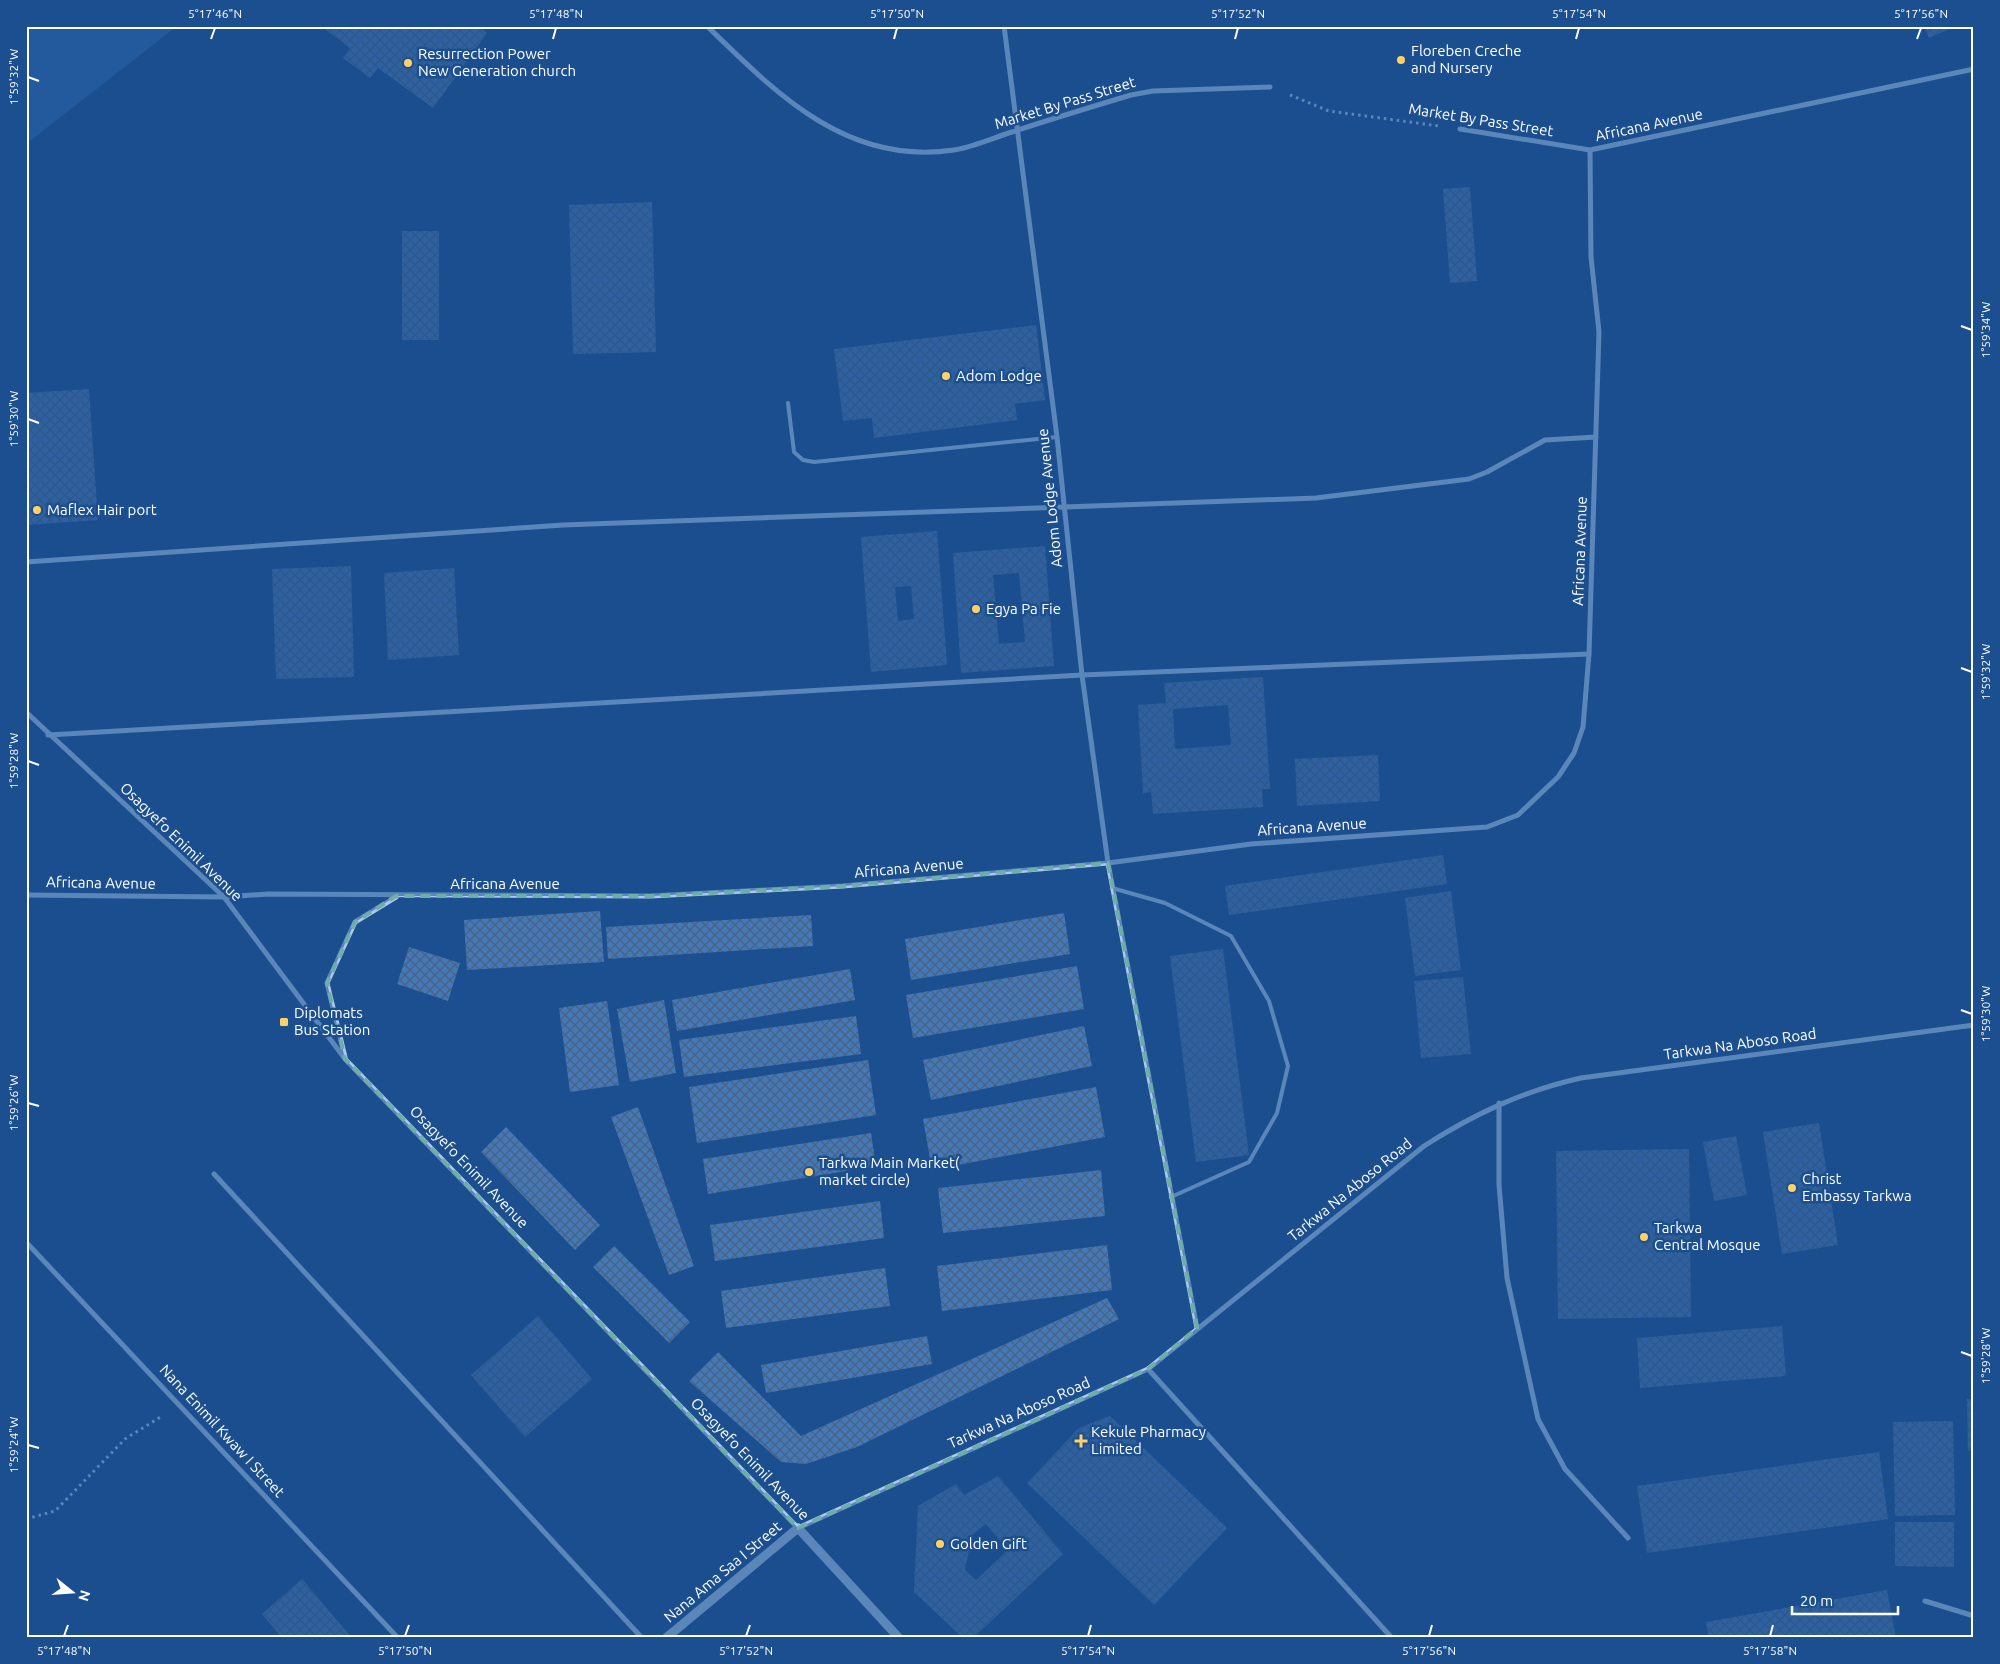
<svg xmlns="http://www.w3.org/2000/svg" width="2000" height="1664" font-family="Ubuntu,sans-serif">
<defs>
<pattern id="building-cross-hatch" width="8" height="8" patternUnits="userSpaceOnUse" patternTransform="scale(1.25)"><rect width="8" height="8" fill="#4478b7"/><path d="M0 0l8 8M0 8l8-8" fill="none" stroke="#486282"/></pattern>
</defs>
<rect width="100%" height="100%" fill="#1b4f8f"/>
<!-- grass -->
<path fill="#2e69ad" d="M26,26h151l-151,118z"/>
<!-- building -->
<g fill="url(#building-cross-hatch)" fill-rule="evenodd">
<path d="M321,26h157l9,7 -54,75 -55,-40 -8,10 -27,-20 7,-10z"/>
<path d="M1924,26h32l-27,12z"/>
<path d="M1470,187l7,94 -27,2 -7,-94z"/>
<path d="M652,202l4,150 -83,2 -4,-149z"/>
<rect x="402" y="231" width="37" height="109"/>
<path d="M1036,325l9,75 -30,4 2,16 -143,18 -2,-20 -29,3 -9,-72z"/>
<path d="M89,389l9,131 -72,5v-132z"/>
<path d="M937,531l10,134 -76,7 -10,-135zM911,586l3,33 -16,2 -3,-34z"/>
<path d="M1045,546l9,120 -93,7 -8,-120zM1019,573l6,69 -26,2 -6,-69z"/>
<path d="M351,566l3,111 -78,2 -4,-110z"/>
<path d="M454,568l5,87 -71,5 -4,-87z"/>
<path d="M1263,677l7,112h-8l1,18 -110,7 -2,-22 -8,1 -5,-88 28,-2 -2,-20zM1228,705l3,40 -56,4 -2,-40z"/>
<path d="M1378,755l2,46 -83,5 -2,-47z"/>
<path d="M1443,855l4,29 -218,31 -4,-29z"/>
<path d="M1451,891l10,79 -46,6 -10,-78z"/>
<path d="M600,911l4,51 -137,8 -3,-50z"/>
<path d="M1064,913l6,41 -159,26 -6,-41z"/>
<path d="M811,915l2,31 -205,13 -2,-32z"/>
<path d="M409,947l51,16 -12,38 -51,-17z"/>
<path d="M1223,949l26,206 -53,7 -26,-206z"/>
<path d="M1077,966l7,43 -171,29 -7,-43z"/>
<path d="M850,969l5,31 -178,31 -5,-31z"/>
<path d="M1463,977l8,77 -50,4 -7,-77z"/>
<path d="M664,1000l12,73 -46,9 -13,-73z"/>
<path d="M607,1001l12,84 -49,7 -11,-84z"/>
<path d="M856,1016l5,38 -177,23 -5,-37z"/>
<path d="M1084,1026l8,40 -161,34 -8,-40z"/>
<path d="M868,1060l8,55 -179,28 -8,-56z"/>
<path d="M1096,1087l9,50 -173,33 -9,-51z"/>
<path d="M638,1107l56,159 -25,9 -58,-158z"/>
<path d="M1819,1123l19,122 -56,9 -19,-122z"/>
<path d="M506,1127l94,98 -25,25 -94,-98z"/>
<path d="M871,1133l5,33 -168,28 -5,-35z"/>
<path d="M1736,1136l11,59 -33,6 -11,-59z"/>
<path d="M1689,1149l2,168 -133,2 -2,-168z"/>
<path d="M1101,1170l4,46 -162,17 -5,-45z"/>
<path d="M880,1201l4,37 -169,23 -5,-36z"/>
<path d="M1107,1245l5,45 -170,21 -5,-45z"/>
<path d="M614,1246l76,76 -21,21 -76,-76z"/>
<path d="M885,1268l5,38 -164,22 -5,-37z"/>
<path d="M1107,1298l12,21 -262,128 -51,17 -25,-2 -92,-81 29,-29 83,84z"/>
<path d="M538,1316l54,63 -67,58 -54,-62z"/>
<path d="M1782,1326l4,50 -146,12 -3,-50z"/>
<path d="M927,1336l5,28 -166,29 -5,-28z"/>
<path d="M1967,1399h7v51l-6,1z"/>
<path d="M1110,1416l117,112 -73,77 -127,-122 52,-55z"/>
<path d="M1953,1421l2,94 -60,1 -2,-94z"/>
<path d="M1879,1452l9,67 -241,34 -10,-67z"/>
<path d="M998,1476l65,78 -90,84h-10l-49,-46 4,-86 38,-22 8,11zM986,1524l22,26 -32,30 -11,-10 7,-35z"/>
<path d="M1895,1522h59v45l-59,-1z"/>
<path d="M302,1579l50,59h-70l-20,-24z"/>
<path d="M1887,1590l9,48h-187l-3,-16z"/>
</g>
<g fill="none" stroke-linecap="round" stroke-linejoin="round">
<!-- path -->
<g stroke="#a9c9ee" stroke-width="3" stroke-dasharray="2.5 4" stroke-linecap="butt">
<path d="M1290,95l39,16 110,15"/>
<path d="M26,1519l29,-8 70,-72 37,-23"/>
</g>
<!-- service -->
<g stroke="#a9c9ee" stroke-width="4">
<path d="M788,403l6,49 9,8 11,2 243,-25"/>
<path d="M1112,888l53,15 66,33 38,65 19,65 -11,47 -28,49 -78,35"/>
</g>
<!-- minor -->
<g stroke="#a9c9ee" stroke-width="5">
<path d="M707,26c70,68 140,140 247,124 19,-3 39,-12 58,-18 39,-13 79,-25 119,-37l22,-4 117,-4"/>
<path d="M1004,26l53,411 25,238 26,188 89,465"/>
<path d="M1460,129l130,21 384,-81"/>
<path d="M26,562l537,-37 753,-27 153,-19 18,-7 58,-32 51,-3"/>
<path d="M26,712l198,185 121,162 453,469 350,-159 276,-223c50,-32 99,-55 157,-68l393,-53"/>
<path d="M48,735l1034,-60 507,-21"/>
<path d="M26,895l198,2 44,-3 383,2 192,-10 265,-23 143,-19 236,-17 31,-12 40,-38 16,-24 9,-26 6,-73 10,-322 -8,-75 -1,-107"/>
<path d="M345,1057l-18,-74 28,-61 41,-25"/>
<path d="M1499,1103v82l8,93 31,141 27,50 63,69"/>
<path d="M214,1174l428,464"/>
<path d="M26,1242l372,396"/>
<path d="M1148,1369l244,269"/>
<path d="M1925,1601l49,15"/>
</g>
<!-- tertiary -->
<path stroke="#a9c9ee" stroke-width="9" d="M666,1638l132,-110 101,110"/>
</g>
<!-- marked area -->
<path d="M0 0H2000V1664H0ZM1108,863l89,465 -49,41 -350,159 -453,-469 -18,-76 28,-61 41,-26h255l192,-10z" fill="#1b4f8f" fill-opacity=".55" fill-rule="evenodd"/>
<path fill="none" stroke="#6fada8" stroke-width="4" stroke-dasharray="10 6" stroke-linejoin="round" d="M1108,863l89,465 -49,41 -350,159 -453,-469 -18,-76 28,-61 41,-26h255l192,-10z"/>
<!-- ticks -->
<path fill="none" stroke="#fff" stroke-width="2" d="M211,39l4,-11M553,39l3,-11M894,39l3,-11M1235,39l3,-11M1576,39l3,-11M1917,39l4,-11M28,77l11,4M1961,326l11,4M28,419l11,4M1961,668l11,4M28,761l11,4M1961,1010l11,4M28,1103l11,3M1961,1352l11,4M28,1445l11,3M64,1636l4,-11M405,1636l4,-11M746,1636l4,-11M1088,1636l3,-11M1429,1636l3,-11M1770,1636l3,-11"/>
<!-- markers -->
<g fill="#ffd166" stroke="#1b4f8f" stroke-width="2">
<circle cx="1401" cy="60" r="5"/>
<circle cx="408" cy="63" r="5"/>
<circle cx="946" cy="376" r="5"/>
<circle cx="37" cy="510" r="5"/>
<circle cx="976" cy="609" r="5"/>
<rect x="279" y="1017" width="10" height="10" rx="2.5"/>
<circle cx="809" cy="1172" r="5"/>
<circle cx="1792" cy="1188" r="5"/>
<circle cx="1644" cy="1237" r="5"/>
<path d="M1078.5 1433.5h5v5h5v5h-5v5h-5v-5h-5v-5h5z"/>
<circle cx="940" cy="1544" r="5"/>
</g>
<g text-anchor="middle" stroke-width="5" stroke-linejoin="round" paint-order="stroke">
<!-- poi labels -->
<g font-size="15" fill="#fff" stroke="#1b4f8f" text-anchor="start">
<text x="1411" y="56">Floreben Creche<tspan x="1411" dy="17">and Nursery</tspan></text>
<text x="418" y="59">Resurrection Power<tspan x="418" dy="17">New Generation church</tspan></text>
<text x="956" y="381">Adom Lodge</text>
<text x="47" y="515">Maflex Hair port</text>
<text x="986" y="614">Egya Pa Fie</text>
<text x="294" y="1018">Diplomats<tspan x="294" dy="17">Bus Station</tspan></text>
<text x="819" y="1168">Tarkwa Main Market(<tspan x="819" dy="17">market circle)</tspan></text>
<text x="1802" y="1184">Christ<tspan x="1802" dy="17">Embassy Tarkwa</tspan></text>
<text x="1654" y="1233">Tarkwa<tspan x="1654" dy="17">Central Mosque</tspan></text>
<text x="1091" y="1437">Kekule Pharmacy<tspan x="1091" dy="17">Limited</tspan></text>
<text x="950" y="1549">Golden Gift</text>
</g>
<!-- street labels -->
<g font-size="15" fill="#fff" stroke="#1b4f8f">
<text transform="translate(1065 103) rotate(-17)" y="5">Market By Pass Street</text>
<text transform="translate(1481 120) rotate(9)" y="5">Market By Pass Street</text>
<text transform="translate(1649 125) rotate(-12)" y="5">Africana Avenue</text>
<text transform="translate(1050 498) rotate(-96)" y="5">Adom Lodge Avenue</text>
<text transform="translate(1580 551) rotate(-88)" y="5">Africana Avenue</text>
<text transform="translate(1312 827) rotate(-4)" y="5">Africana Avenue</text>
<text transform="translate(181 842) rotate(44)" y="5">Osagyefo Enimil Avenue</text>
<text transform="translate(909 868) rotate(-5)" y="5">Africana Avenue</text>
<text transform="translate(101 883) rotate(1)" y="5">Africana Avenue</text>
<text x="505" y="889">Africana Avenue</text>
<text transform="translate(1740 1044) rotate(-8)" y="5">Tarkwa Na Aboso Road</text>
<text transform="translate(469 1167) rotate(46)" y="5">Osagyefo Enimil Avenue</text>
<text transform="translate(1350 1190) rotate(-39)" y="5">Tarkwa Na Aboso Road</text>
<text transform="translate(1019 1413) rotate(-24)" y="5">Tarkwa Na Aboso Road</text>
<text transform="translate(222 1431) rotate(47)" y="5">Nana Enimil Kwaw I Street</text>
<text transform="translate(750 1459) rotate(46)" y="5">Osagyefo Enimil Avenue</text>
<text transform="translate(723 1572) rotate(-40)" y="5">Nana Ama Saa I Street</text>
</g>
</g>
<!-- border -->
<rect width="2000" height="1664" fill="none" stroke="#1b4f8f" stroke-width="55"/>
<!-- north arrow -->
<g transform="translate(72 1592) rotate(107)" stroke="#1b4f8f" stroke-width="4" paint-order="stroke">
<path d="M0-4L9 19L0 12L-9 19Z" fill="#ffffff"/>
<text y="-8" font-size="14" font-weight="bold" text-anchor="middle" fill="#ffffff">N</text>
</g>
<!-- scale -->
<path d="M1792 1606v8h106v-8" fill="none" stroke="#ffffff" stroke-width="2.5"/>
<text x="1800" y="1606" font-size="15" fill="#ffffff" stroke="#1b4f8f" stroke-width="4" paint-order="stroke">20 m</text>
<rect x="28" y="28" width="1944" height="1608" fill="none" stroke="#fff" stroke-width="2"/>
<g font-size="12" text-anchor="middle" fill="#fff">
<text x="215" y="18">5°17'46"N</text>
<text x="556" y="18">5°17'48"N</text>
<text x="897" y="18">5°17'50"N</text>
<text x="1238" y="18">5°17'52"N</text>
<text x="1579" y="18">5°17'54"N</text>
<text x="1921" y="18">5°17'56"N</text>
<text transform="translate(14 77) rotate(-90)" y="4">1°59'32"W</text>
<text transform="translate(1986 330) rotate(-90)" y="4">1°59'34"W</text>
<text transform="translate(14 419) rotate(-90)" y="4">1°59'30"W</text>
<text transform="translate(1986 672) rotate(-90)" y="4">1°59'32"W</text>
<text transform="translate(14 761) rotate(-90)" y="4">1°59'28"W</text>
<text transform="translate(1986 1014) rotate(-90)" y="4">1°59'30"W</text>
<text transform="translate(14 1103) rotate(-90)" y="4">1°59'26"W</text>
<text transform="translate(1986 1356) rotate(-90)" y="4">1°59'28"W</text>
<text transform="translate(14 1445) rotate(-90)" y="4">1°59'24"W</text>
<text x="64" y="1655">5°17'48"N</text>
<text x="405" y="1655">5°17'50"N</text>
<text x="746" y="1655">5°17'52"N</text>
<text x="1088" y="1655">5°17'54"N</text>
<text x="1429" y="1655">5°17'56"N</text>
<text x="1770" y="1655">5°17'58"N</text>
</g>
</svg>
